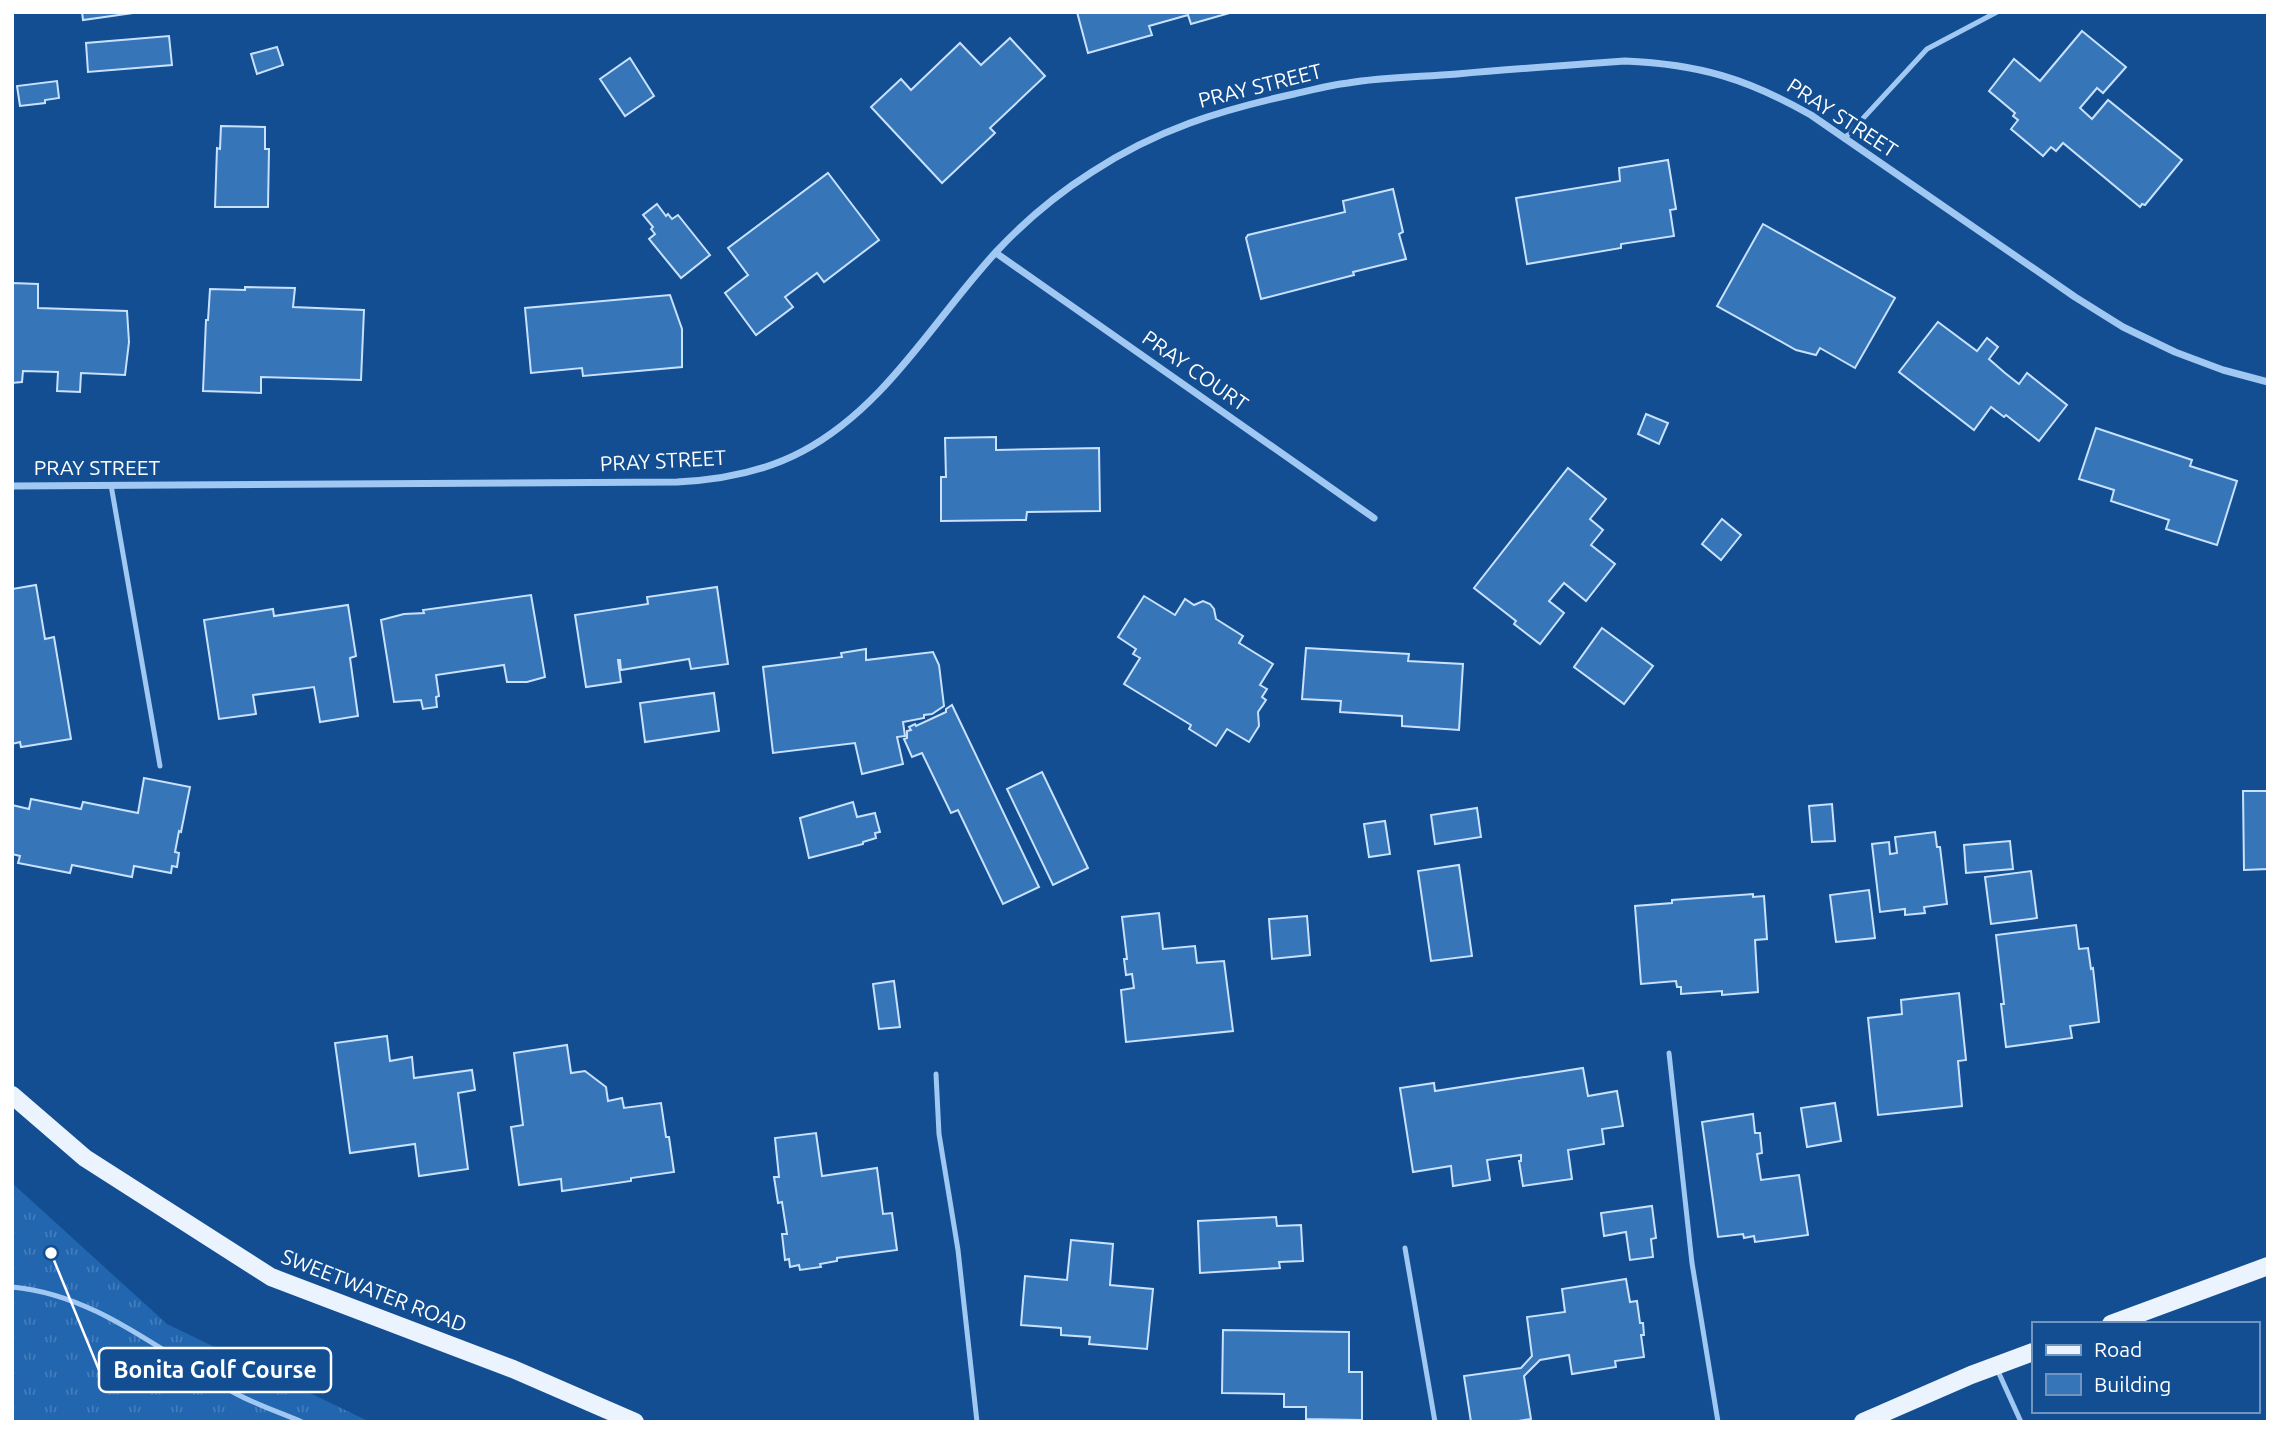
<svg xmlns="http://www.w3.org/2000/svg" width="2280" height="1434" font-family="Ubuntu,sans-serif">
<defs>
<pattern id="grass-tufts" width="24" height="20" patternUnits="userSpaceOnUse" patternTransform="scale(1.75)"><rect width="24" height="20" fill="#2266af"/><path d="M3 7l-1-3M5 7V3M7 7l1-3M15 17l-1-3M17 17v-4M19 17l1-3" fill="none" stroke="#437dbb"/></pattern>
</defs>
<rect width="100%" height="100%" fill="#134e92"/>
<!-- grass -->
<path fill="url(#grass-tufts)" d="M12,1183l155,141 203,98h-358z"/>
<!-- building -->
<g fill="#3775b9" stroke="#c8e1fc" stroke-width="2">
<path d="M82,12h58l-57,8z"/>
<path d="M1077,12h156l-42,12 -3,-9 -39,11 3,9 -64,18z"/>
<path d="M2082,31l44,36 -23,26 -6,-5 -17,20 12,11 16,-19 74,60 -37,45 -3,-1 -2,3 -77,-64 -7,8 -5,-4 -8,9 -32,-27 7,-9 -5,-4 2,-3 -26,-22 25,-32 26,22z"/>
<path d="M169,36l3,29 -84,7 -2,-29z"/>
<path d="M1010,38l35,38 -55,52 5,5 -53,50 -71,-76 30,-28 10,11 49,-47 21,22z"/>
<path d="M277,47l6,18 -26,9 -6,-20z"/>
<path d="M630,58l24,38 -29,20 -25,-37z"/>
<path d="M57,81l2,17 -14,2v3l-25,3 -3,-20z"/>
<path d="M221,126l44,1v22h4l-1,58h-53l2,-59 3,1z"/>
<path d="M1668,160l8,49 -6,1 4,26 -53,8v4l-94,16 -11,-66 104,-17 -1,-13z"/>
<path d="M828,173l51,67 -55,42 -7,-9 -32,24 8,10 -37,28 -31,-42 23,-18 -20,-27z"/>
<path d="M1393,189l10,43 -4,2 7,25 -53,13 1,3 -93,24 -15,-61 2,-3 97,-23 -2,-11z"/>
<path d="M657,204l9,12 2,-2 4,5 6,-4 32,40 -29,23 -32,-39 6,-5 -4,-5 2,-2 -10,-12z"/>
<path d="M1763,224l132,74 -40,70 -35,-20 -4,7 -20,-5 -79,-44z"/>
<path d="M12,283l26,1v24l89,3 2,31 -4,33 -44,-2 -1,19 -23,-1 1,-19 -35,-1 -1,11 -10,1z"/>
<path d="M245,287l50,1 -2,19 71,3 -3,70 -100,-3v16l-58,-2 3,-71h2l2,-31 35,1z"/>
<path d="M670,295l12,34v38l-99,9 -1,-8 -51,5 -6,-65z"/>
<path d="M1938,322l39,29 10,-13 11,9 -9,12 16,14 14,11 8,-11 40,32 -28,36 -33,-26 -2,2 -13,-10 -17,23 -75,-58z"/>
<path d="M1646,414l22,9 -9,21 -21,-10z"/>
<path d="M2096,428l96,32 -2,6 47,15 -20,64 -51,-16 3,-9 -58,-19 3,-11 -35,-11z"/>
<path d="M996,437v13l103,-2 1,63 -73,1 -1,8 -85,1v-44h5l-1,-39z"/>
<path d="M1568,468l38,31 -16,20 13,11 -12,15 24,19 -29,37 -22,-18 -15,18 15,12 -24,31 -26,-20 2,-3 -42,-33z"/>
<path d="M1722,519l19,16 -20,25 -19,-16z"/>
<path d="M36,585l9,54 9,-2 17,102 -50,8 -1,-5 -8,2v-155z"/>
<path d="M717,587l11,77 -37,5 -2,-10 -68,11 -1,-10h-2l3,22 -35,5 -11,-72 73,-11 -1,-7z"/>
<path d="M531,595l14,82 -18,5h-20l-3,-17 -68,10 3,21 -3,1 1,10 -14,2 -2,-9 -27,2 -13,-82 23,-6 20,-1 -1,-3z"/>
<path d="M1144,596l31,19 10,-16 9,6 9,-4 7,3 4,5 2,10 27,17 -4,7 34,21 -13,21 7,4 -5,8 4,3 -8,12 1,14 -10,16 -22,-13 -11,17 -27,-17 2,-4 -67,-41 16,-26 -7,-4 3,-5 -18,-12z"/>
<path d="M348,605l8,51 -6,2 8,58 -38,6 -6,-35 -61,8 3,19 -37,5 -15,-99 69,-11 1,7z"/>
<path d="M1602,628l51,38 -29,38 -50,-37z"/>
<path d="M1306,648l103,6 -1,7 55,3 -4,66 -57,-4v-10l-62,-4 1,-11 -39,-2z"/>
<path d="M866,649v11l67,-8 6,13 5,41 -12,8 -8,1v3l-21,4 2,14 -8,1 6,27 -41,10 -7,-31 -82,10 -10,-86 79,-10 -1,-4z"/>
<path d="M714,693l5,38 -74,11 -5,-39z"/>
<path d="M952,705l87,182 -36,17 -45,-94 -7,3 -29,-60 -10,4 -8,-18 3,-1v-7l4,-1 -2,-3 6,-3 1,2 30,-14v-3z"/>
<path d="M1042,772l46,96 -35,17 -46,-96z"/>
<path d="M144,778l46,9 -9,45 -2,-1 -4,21 4,1 -2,14 -5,-1 -1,7 -37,-7 -2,11 -60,-12 -2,8 -52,-10 2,-7 -8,-2v-49l17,4 2,-10 50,10 2,-7 55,11z"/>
<path d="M2243,791h25v78l-24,1z"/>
<path d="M853,802l4,15 18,-4 5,19 -5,1 1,5 -13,4v2l-54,14 -9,-40z"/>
<path d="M1832,804l3,37 -23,1 -3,-36z"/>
<path d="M1477,808l4,29 -46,7 -4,-29z"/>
<path d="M1385,821l5,33 -21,3 -5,-33z"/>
<path d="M1935,832l2,15h3l7,57 -23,3 1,6 -20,2v-6l-25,3 -8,-68 17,-2 1,12 7,-1 -2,-16z"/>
<path d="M2010,841l3,28 -47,4 -2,-28z"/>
<path d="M1459,865l13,91 -41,5 -13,-90z"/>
<path d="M2031,871l6,47 -46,6 -6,-47z"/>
<path d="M1869,890l6,48 -39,4 -6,-47z"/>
<path d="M1753,894v3l11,-1 3,43 -12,1 3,52 -36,3v-4l-41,3v-7h-4l-1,-6 -35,3 -6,-78 37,-3v-3z"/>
<path d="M1159,913l4,36 32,-3 2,17 27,-2 9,70 -107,11 -5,-52 13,-2 -2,-14 -6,1 -2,-16h3l-5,-42z"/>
<path d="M1307,916l3,39 -38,4 -3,-40z"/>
<path d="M2076,925l3,24 9,-1 3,21 2,-1 6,54 -29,4 2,12 -66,9 -5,-43h3l-8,-69z"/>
<path d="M894,981l6,46 -21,2 -6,-45z"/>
<path d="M1959,993l7,67 -8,1 4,45 -84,9 -10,-97 34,-4 -1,-14z"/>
<path d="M387,1036l3,25 22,-4 2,21 58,-8 3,20 -17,3 10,76 -49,7 -4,-32 -65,9 -15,-110z"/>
<path d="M567,1045l4,28 14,-2 21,16 2,14 14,-3 2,10 37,-5 5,34h3l5,35 -43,6v3l-69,10 -1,-12 -42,6 -8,-58 12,-2 -9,-72z"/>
<path d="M1583,1068l5,28 29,-5 6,35 -21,3 2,15 -36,6 4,29 -49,7 -4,-25h2v-6l-34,5 3,20 -37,6 -2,-20 -38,6 -13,-84 34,-5 1,8z"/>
<path d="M1835,1103l6,38 -34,6 -6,-39z"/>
<path d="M1753,1114l2,19h5l2,20 -5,1 4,26 38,-5 9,60 -53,7 -1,-6 -10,2 -1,-4 -25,3 -16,-115z"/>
<path d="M816,1133l6,43 55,-8 6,46 9,-1 5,37 -60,8v3l-17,3 1,3 -21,3 -1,-5 -9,2 -1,-8 -4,1 -3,-26h5l-5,-32 -4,1 -4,-26h5l-4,-39z"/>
<path d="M1652,1206l4,32 -5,1 2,18 -23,3 -4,-28 -22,4 -3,-23z"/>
<path d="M1276,1217l1,9 24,-1 2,36 -24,1 1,6 -80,5 -2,-52z"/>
<path d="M1071,1240l42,4 -3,41 43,4 -6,60 -58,-5 1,-7 -29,-2v-7l-40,-3 4,-49 42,4z"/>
<path d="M1626,1279l4,23 7,-1 3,22h3l1,12h-3l3,22 -29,4 1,6 -44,7 -3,-19 -29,5 -16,16 7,43 -19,3h-41l-7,-46 57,-8 11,-12 -5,-39 38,-5 -3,-23z"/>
<path d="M1223,1330l126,2v40h13v48l-56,-1v-12h-22v-13l-62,-1z"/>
</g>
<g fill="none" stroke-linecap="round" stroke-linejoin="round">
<!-- service -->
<g stroke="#a0c8f2" stroke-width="5">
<path d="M1844,139l83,-90 70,-37"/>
<path d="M111,485l49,281"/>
<path d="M1669,1053l23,210 26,159"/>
<path d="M936,1074l3,60 19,116 19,172"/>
<path d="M1405,1248l30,174"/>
<path d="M12,1287c86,8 148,66 221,105 21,12 46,20 69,30"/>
<path d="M1997,1369l24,53"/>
</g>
<!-- minor -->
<g stroke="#a0c8f2" stroke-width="7">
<path d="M996,253l378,265"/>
<path d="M12,486l665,-4c43,-2 87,-10 126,-31 83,-44 131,-132 193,-199 28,-30 61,-58 96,-80 64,-42 128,-62 202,-78 18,-4 36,-9 54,-11 35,-6 72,-6 109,-9 56,-5 112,-9 168,-13 74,3 123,18 186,54l264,182 48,30 52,25 48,18 45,12"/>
</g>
<!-- primary -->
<g stroke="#ebf3ff" stroke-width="18">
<path d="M12,1095l73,63 186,119 242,92 122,53"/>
<path d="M2111,1324l157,-58"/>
<path d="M1863,1422l108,-47 62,-23"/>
</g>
</g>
<g text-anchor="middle" stroke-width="7" stroke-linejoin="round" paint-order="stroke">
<!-- street labels -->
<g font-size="21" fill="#fff" stroke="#134e92">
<text transform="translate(1260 86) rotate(-14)" y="7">PRAY STREET</text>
<text transform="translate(1842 118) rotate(33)" y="7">PRAY STREET</text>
<text transform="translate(1195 371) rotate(35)" y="7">PRAY COURT</text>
<text transform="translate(663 461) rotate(-3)" y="7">PRAY STREET</text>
<text x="97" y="475">PRAY STREET</text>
<text transform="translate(374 1291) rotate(21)" y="7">SWEETWATER ROAD</text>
</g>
</g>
<!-- callouts -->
<path fill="none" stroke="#fff" stroke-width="2.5" d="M51 1253L99 1370"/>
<circle fill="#fff" stroke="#134e92" stroke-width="2.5" cx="51" cy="1253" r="7"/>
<rect fill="#134e92" stroke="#fff" stroke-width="2.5" x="99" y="1348" width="232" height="44" rx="7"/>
<g font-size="23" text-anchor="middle" font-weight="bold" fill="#fff">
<text x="215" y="1378">Bonita Golf Course</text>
</g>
<!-- border -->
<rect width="2280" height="1434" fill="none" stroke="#ffffff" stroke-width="28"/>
<!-- legend -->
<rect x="2032" y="1322" width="228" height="91" fill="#134e92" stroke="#7195be" stroke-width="2"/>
<rect x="2046" y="1345" width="35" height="10" fill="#ebf3ff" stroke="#7195be" stroke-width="2"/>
<text x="2094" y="1357" font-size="21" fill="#ffffff">Road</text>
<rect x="2046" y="1374" width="35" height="21" fill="#3775b9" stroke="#7195be" stroke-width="2"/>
<text x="2094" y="1392" font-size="21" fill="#ffffff">Building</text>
</svg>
